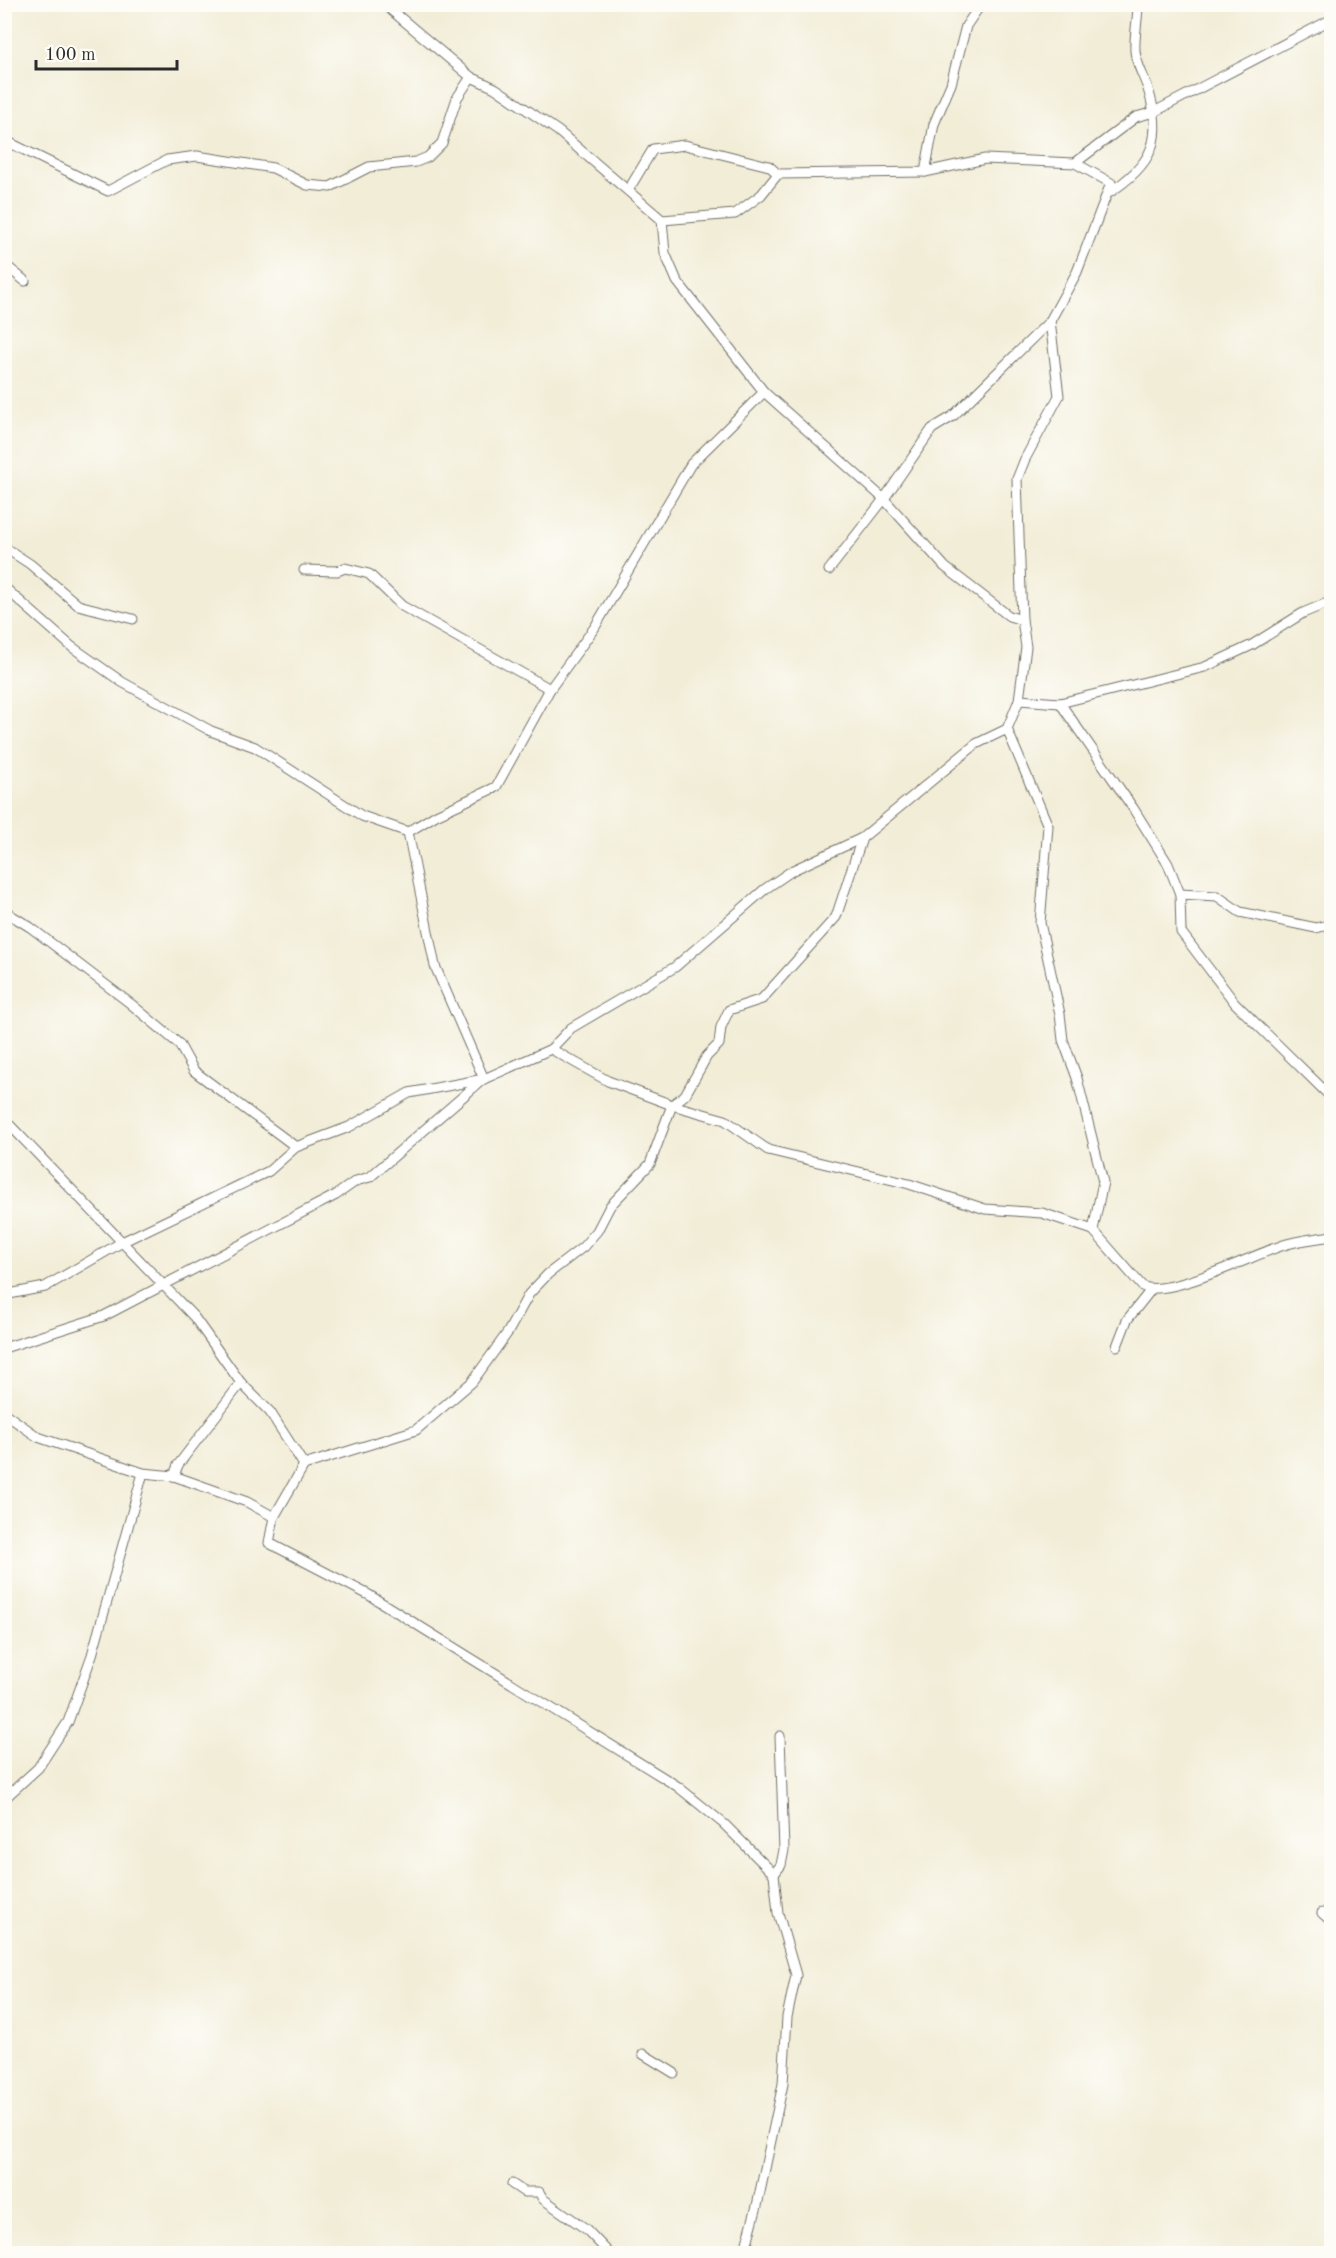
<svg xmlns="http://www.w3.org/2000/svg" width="1336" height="2258" font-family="'Old Standard TT',serif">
<rect width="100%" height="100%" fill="#fdfcf7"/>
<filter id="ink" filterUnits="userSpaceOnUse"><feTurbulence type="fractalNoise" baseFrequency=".0167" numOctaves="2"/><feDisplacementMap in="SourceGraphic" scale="12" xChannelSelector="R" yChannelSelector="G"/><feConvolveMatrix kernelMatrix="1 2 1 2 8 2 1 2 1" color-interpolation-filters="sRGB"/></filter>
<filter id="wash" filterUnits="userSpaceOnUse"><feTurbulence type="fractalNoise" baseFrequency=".008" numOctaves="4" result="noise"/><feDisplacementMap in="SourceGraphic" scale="24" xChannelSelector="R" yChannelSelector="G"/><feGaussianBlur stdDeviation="1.35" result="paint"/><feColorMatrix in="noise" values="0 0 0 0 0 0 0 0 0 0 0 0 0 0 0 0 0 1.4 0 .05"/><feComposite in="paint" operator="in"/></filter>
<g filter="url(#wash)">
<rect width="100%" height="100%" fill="#f2edd7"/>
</g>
<g filter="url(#ink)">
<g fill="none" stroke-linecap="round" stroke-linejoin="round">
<defs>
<g id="minor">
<path d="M384,4l87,73 24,11 63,43 104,89 3,33 12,28 87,111 120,107 61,68 64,49 13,4"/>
<path d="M4,140l104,51 59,-31 30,-4 76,12 34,17 23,2 39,-20 47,-5 12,-5 14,-14 15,-45 14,-21"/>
<path d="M925,172l9,-48 17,-40 15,-58 15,-22"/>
<path d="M629,189l24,-40 32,-4 84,21 9,8 147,-2 60,-13 90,4 61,-46 18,-5 178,-93"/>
<path d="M1107,194c46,-29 58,-55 40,-108 -4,-11 -11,-23 -12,-35 -1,-15 3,-32 3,-47"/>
<path d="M662,220l73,-6 26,-19 17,-21"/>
<path d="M4,264l21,17"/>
<path d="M4,547l26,17 48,41 55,14"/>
<path d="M304,570l33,1 8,-3 24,6 33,32 148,83"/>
<path d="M829,570l55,-71 48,-70 21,-13 97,-95 27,-49 34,-89 -36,-20"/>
<path d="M4,587l68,60 50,35 89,49 44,16 107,69 46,16"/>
<path d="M1019,700l41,3 145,-36 47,-22 51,-32 29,-12"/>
<path d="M1060,703l73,105 35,56 12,30 1,38 54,71 97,95"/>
<path d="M1007,729l41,97 -8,97 20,91 3,26 14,38 26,104 -10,48"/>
<path d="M408,832l28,-17 60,-28 54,-98 45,-62 96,-163 73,-72"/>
<path d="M408,832l27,134 49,113"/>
<path d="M1180,894l37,2 23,16 76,16 16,-4"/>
<path d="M4,906l5,8 21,13 101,77 48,40 15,27 102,76"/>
<path d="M551,1049l57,32 64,24 53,15 43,30 141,34 76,25 57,4 51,17 49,56c24,13 111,-31 139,-40 16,-6 34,-7 51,-10"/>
<path d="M4,1119l190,198 47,66 29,29 34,53"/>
<path d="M4,1295l41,-8 79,-46 145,-70 27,-24 53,-20 60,-34 75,-14 67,-30 20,-21 104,-61 90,-78 28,-19 69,-32 114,-94 31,-15 12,-29 7,-53 -4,-27 -5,-141 8,-20 34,-63 -9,-75"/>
<path d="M1117,1346l10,-26 23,-29"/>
<path d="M4,1348l100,-32 232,-121 20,-14 14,-4 112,-97"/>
<path d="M4,1413l34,24 105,36 31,3 73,26 27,15"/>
<path d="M174,1476l4,-11 63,-82"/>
<path d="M4,1799l34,-31 30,-46 24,-67 51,-182"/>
<path d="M774,1874l7,-9 3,-15 -4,-114"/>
<path d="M1322,1913l10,9"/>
<path d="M643,2054l31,19"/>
<path d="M512,2184l12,8h15l4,7 43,30 24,25"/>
<path d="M744,2254l13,-48 26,-122 4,-67 9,-42 -18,-62 -4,-39 -50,-50 -47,-38 -308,-191 -100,-52 5,-26 30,-52 112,-35 56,-48 36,-50 21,-38 19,-20 35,-27 14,-16 13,-25 40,-42 22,-59 13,-10 22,-39 12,-12 2,-17 8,-17 33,-11 74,-82 26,-79"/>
</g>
</defs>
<!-- minor casing -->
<use href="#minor" stroke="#716f67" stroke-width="11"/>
<!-- minor -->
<use href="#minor" stroke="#fff" stroke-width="9"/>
</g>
</g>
<!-- margin -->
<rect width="1336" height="2258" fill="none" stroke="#fdfcf7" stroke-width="24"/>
<!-- scale -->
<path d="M36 60v9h141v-9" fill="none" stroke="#2b2b2b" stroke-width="3"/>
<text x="45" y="60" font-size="18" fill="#2b2b2b" stroke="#fdfcf7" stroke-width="4.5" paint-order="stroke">100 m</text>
</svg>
